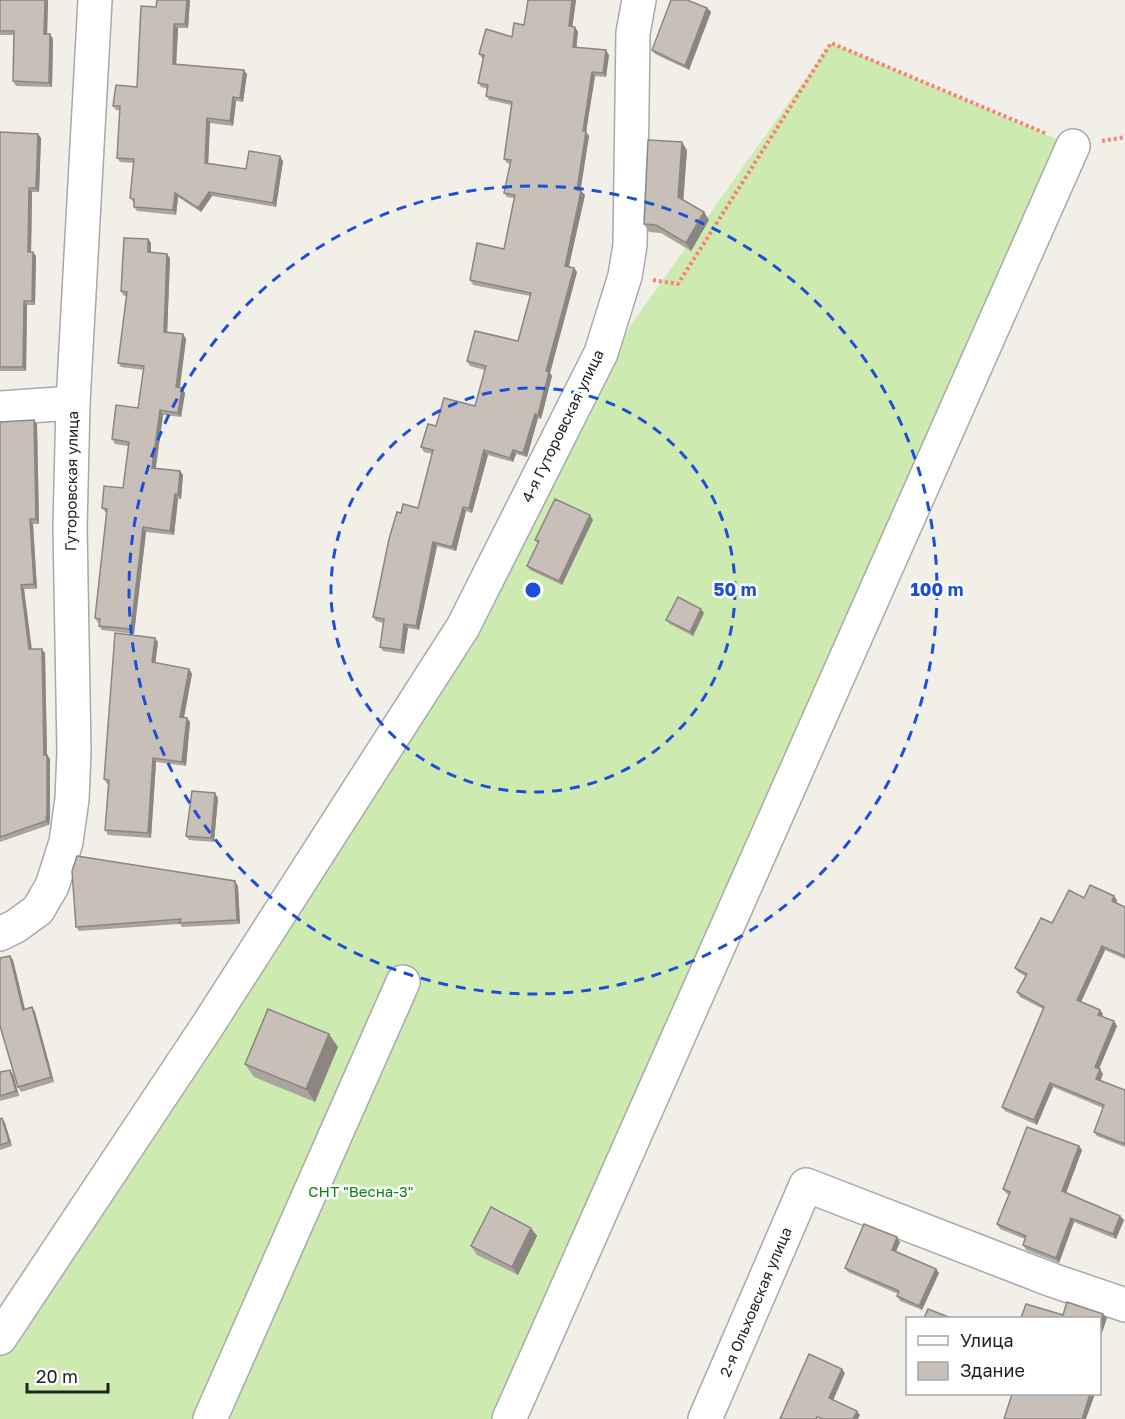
<svg xmlns="http://www.w3.org/2000/svg" width="1125" height="1419" font-family="'Golos Text',sans-serif">
<rect width="100%" height="100%" fill="#f2efe9"/>
<!-- grass -->
<path fill="#cdebb0" d="M831,43l242,103 -564,1273h-509v-87l456,-709 174,-297z"/>
<g fill="none" stroke-linecap="round" stroke-linejoin="round">
<defs>
<g id="minor">
<path d="M0,408l73,-5"/>
<path d="M0,934l16,-8 22,-16 14,-24 14,-44 6,-43 2,-47 -4,-225 3,-124 22,-403"/>
<path d="M0,1338l206,-310 257,-401 138,-274 24,-77 5,-31 3,-212 6,-33"/>
<path d="M210,1419l193,-437"/>
<path d="M509,1419l564,-1273"/>
<path d="M705,1419l101,-234 246,95 73,25"/>
</g>
</defs>
<!-- minor casing -->
<use href="#minor" stroke="#a9a9a9" stroke-width="36"/>
<!-- path -->
<g stroke="#fa8072" stroke-width="4" stroke-dasharray="3 3" stroke-linecap="butt">
<path d="M1102,141l23,-4"/>
<path d="M653,280l25,4 153,-241 216,91"/>
</g>
<!-- minor -->
<use href="#minor" stroke="#fff" stroke-width="33"/>
</g>
<!-- wall -->
<g fill="#aba49e">
<path d="M0,0h48l-1,34 6,5 -1,48 -36,-1 -3,-5 1,-46h-14z"/>
<path d="M157,0h33l-2,28h-10l-2,36 71,10 -4,28 -7,-1 -3,25 -23,-3 -2,41 38,5 37,-8 -7,46 -64,-11 -11,16 -23,-15 -2,18 -39,-4 -3,-4v-4l-4,-5 3,-35 -13,-1 -3,-4 3,-48h-4l-3,-4 24,-19 19,-80z"/>
<path d="M528,0h48l-4,27h3l3,5 -2,16 33,7 -3,22 -11,-1 -9,56 3,4 -9,54 5,5 -16,71 5,2 3,4 -27,101 2,3 -11,43 -3,-1 -11,39 -11,-3 -3,8 -25,-7 -16,58 -6,-2 -10,40 -19,-5 -18,84 -11,-2 -4,26 -21,-3 -3,-4 3,-24 -7,-2 -3,-4 28,-104 17,-5 14,-54 -8,-2 -3,-5 15,-21 39,-20 10,-36 -15,-4 -3,-5 51,-20 12,-45 -57,-11 -3,-5 34,-31 10,-51 -7,-1 -3,-4 6,-29 -3,-1 -3,-4 7,-54 -22,-5 -3,-4 2,-7 -7,-2 -3,-4 5,-25h-1l-3,-4 33,-17 12,-12z"/>
<path d="M707,8l4,4 -22,58 -34,-16 -3,-4z"/>
<path d="M0,132l38,2 3,4 -2,54h-7l-1,60 5,4 -1,49h-8l-1,66h-26z"/>
<path d="M687,150l-4,51 21,11 5,8 -18,31 -30,-18 -12,-1 -5,-8z"/>
<path d="M148,239l3,4v9l19,6 -3,75 16,1 3,5 -6,49 5,5 -4,24 -18,-2 -7,53 24,3 3,4 -2,24h-3l-4,36 -28,-3 -12,102 -32,-4 -3,-4v-3h-1l-3,-5 12,-105 -2,-1 -3,-4 21,-20 5,-42 -13,-2 -3,-5 26,-31 6,-38 -23,-3 -3,-4 9,-67h-3l-3,-5z"/>
<path d="M0,422l37,2 2,100h-6l4,65h-13l8,60 13,4 2,102 3,4v59l-1,7 -49,17z"/>
<path d="M593,520l-31,65 -32,-15 -3,-4 11,-22 -3,-4z"/>
<path d="M704,613l-11,23 -23,-12 -4,-4z"/>
<path d="M158,642l-3,21 34,6 3,5 -8,44 6,4 -4,44 -30,-4 -5,76 -43,-3 -3,-5 3,-46h-1l-3,-5z"/>
<path d="M218,798l-4,44 -25,-2 -3,-4z"/>
<path d="M238,886l2,38 -58,3 -2,-3 -101,7 -3,-4z"/>
<path d="M1084,898l33,2 -1,3 9,4v52l-20,-9 -24,52 22,12 -1,3 12,4 3,5 -18,43 4,5 -2,6 24,10v57l-28,-11 -3,-4 9,-24 -50,-21 -16,38 -32,-14 -3,-4 41,-98 -23,-12 -3,-5 8,-16 -7,-4 -3,-4 37,-45z"/>
<path d="M10,956l3,4 12,49 7,-2 3,5 19,70 -33,10 -3,-5z"/>
<path d="M338,1047l-23,55 -61,-25 -9,-13z"/>
<path d="M0,1072l13,2 6,22 -19,5z"/>
<path d="M2,1118l3,5 7,23 -12,4v-31z"/>
<path d="M1082,1150l-16,43 58,27 -8,19 -42,-17 -15,41 -33,-13 -3,-5 2,-6 -25,-10 -3,-5 12,-29 -3,-2 -3,-4z"/>
<path d="M531,1228l6,8 -19,39 -41,-20 -6,-9z"/>
<path d="M900,1242l-4,9 40,18 3,4 -17,37 -22,-9 -3,-5 1,-2 -50,-22 -3,-4z"/>
</g>
<!-- shaded-wall -->
<g fill="#8b8681">
<path d="M45,0h3l-1,38 -3,-4z"/>
<path d="M187,0h3l-2,28 -3,-4z"/>
<path d="M572,0h4l-4,30 -3,-4z"/>
<path d="M707,8l4,4 -22,58 -4,-4z"/>
<path d="M174,24l4,4 -2,41 -3,-5z"/>
<path d="M575,27l3,5 -2,20 -3,-5z"/>
<path d="M50,34l3,5 -1,48 -3,-4z"/>
<path d="M606,50l3,5 -3,22 -3,-4z"/>
<path d="M244,70l3,4 -4,28 -3,-4z"/>
<path d="M592,72l3,4 -9,56 3,4 -9,58 -3,-4 6,-59z"/>
<path d="M233,97l3,4 -3,25 -3,-5z"/>
<path d="M207,118l3,5 -2,45 -3,-5z"/>
<path d="M38,134l3,4 -2,54 -3,-4z"/>
<path d="M682,142l5,8 -4,55 -5,-8z"/>
<path d="M280,156l3,5 -7,46 -3,-4z"/>
<path d="M29,188l3,4 -1,64 -3,-4z"/>
<path d="M581,191l4,4 -17,75 -3,-4z"/>
<path d="M209,192l3,4 -11,16 -3,-4z"/>
<path d="M175,193l3,4 -2,18 -3,-5z"/>
<path d="M704,212l5,8 -18,31 -5,-8z"/>
<path d="M148,239l3,4v13l-3,-4z"/>
<path d="M33,252l3,4 -1,49 -3,-4z"/>
<path d="M167,254l3,4 -3,79 -3,-5z"/>
<path d="M574,268l3,4 -27,101 2,3 -11,43 -3,-4 8,-44z"/>
<path d="M24,301l3,4 -1,66 -3,-4z"/>
<path d="M183,334l3,5 -7,53 -3,-5z"/>
<path d="M182,388l3,5 -4,24 -3,-4z"/>
<path d="M160,410l3,5 -8,57 -3,-4z"/>
<path d="M535,414l3,4 -11,39 -4,-4z"/>
<path d="M34,420l3,4 2,100 -3,-5z"/>
<path d="M484,450l4,5 -16,58 -3,-5z"/>
<path d="M513,450l3,4 -3,8 -3,-4z"/>
<path d="M180,471l3,4 -2,24 -3,-4z"/>
<path d="M175,494l3,5 -4,36 -4,-4z"/>
<path d="M463,507l3,4 -10,40 -4,-4z"/>
<path d="M590,515l3,5 -31,65 -3,-4z"/>
<path d="M30,519l3,5 4,65 -3,-5z"/>
<path d="M143,527l3,5 -12,102 -3,-5z"/>
<path d="M433,542l4,4 -18,84 -3,-4z"/>
<path d="M21,585l3,4 8,64 -3,-4z"/>
<path d="M701,609l3,4 -11,23 -3,-4z"/>
<path d="M404,624l4,4 -4,26 -3,-4z"/>
<path d="M155,638l3,4 -3,24 -3,-4z"/>
<path d="M42,649l3,4 2,106 -3,-4z"/>
<path d="M189,669l3,5 -9,48 -3,-5z"/>
<path d="M187,718l3,4 -4,44 -4,-4z"/>
<path d="M47,755l3,4v59l-1,7 -3,-4z"/>
<path d="M153,758l3,4 -5,76 -3,-5z"/>
<path d="M215,793l3,5 -4,44 -3,-4z"/>
<path d="M235,881l3,5 2,38 -3,-4z"/>
<path d="M1114,896l3,4 -2,5 -3,-4z"/>
<path d="M1102,946l3,4 -25,54 -3,-4z"/>
<path d="M10,956l3,4 13,54 -3,-4z"/>
<path d="M32,1007l3,5 19,70 -3,-5z"/>
<path d="M1100,1010l3,4 -2,5 -3,-4z"/>
<path d="M1114,1021l3,5 -19,45 -3,-4z"/>
<path d="M329,1034l9,13 -23,55 -9,-13z"/>
<path d="M1100,1069l3,5 -4,9 -3,-4z"/>
<path d="M10,1070l3,4 6,22 -3,-5z"/>
<path d="M1050,1083l3,4 -16,38 -3,-5z"/>
<path d="M2,1118l3,5 7,23 -3,-4z"/>
<path d="M1079,1146l3,4 -17,46 -3,-5z"/>
<path d="M1120,1216l4,4 -8,19 -3,-5z"/>
<path d="M1071,1218l3,4 -15,41 -3,-5z"/>
<path d="M531,1228l6,8 -19,39 -6,-8z"/>
<path d="M897,1237l3,5 -5,12 -3,-4z"/>
<path d="M936,1269l3,4 -17,37 -3,-4z"/>
<path d="M1103,1314l4,4 -7,21v-13z"/>
<path d="M842,1369l3,4 -13,30 -3,-5z"/>
<path d="M1090,1394h5l-9,25h-4z"/>
<path d="M857,1411l3,4 -2,4h-5z"/>
</g>
<!-- building -->
<g fill="#c7bfb8" stroke="#8b8681" stroke-width="1.5">
<path d="M0,0h45l-1,34h6l-1,49 -36,-2 1,-50h-14z"/>
<path d="M157,0h30l-2,24h-11l-1,40 71,6 -4,28 -7,-1 -3,24 -23,-3 -2,45 41,6 3,-18 31,5 -7,47 -64,-11 -11,16 -23,-15 -2,17 -39,-3v-8l-4,-1 4,-39 -17,-1 3,-52h-7l3,-21 21,2 4,-81 15,1z"/>
<path d="M528,0h44l-3,26 6,1 -2,20 33,3 -3,23 -11,-1 -9,59h3l-9,59 4,1 -16,75 9,2 -28,103 3,1 -11,43 -3,-1 -12,39 -10,-3 -3,8 -26,-8 -15,58 -6,-1 -11,40 -19,-5 -17,84 -12,-2 -3,26 -21,-3 4,-28 -11,-2 16,-78 8,-27 4,1 2,-9 15,4 15,-58 -12,-3 7,-23 8,2 8,-28 31,8 11,-40 -19,-5 8,-30 43,10 13,-48 -61,-13 7,-37 27,6 11,-54 -11,-2 7,-33 -7,-1 8,-57 -26,-6 2,-11 -10,-2 6,-28 -5,-1 7,-25 26,8 2,-14 10,2z"/>
<path d="M671,0h16l20,8 -22,58 -33,-16z"/>
<path d="M0,132l38,2 -2,54h-7l-1,64h5l-1,49h-8l-1,66h-23z"/>
<path d="M648,140l34,2 -4,55 26,15 -18,31 -30,-18 -12,-1z"/>
<path d="M124,238l24,1v13l19,2 -3,78 19,2 -7,53 6,1 -4,25 -18,-3 -8,58 28,3 -2,24 -3,-1 -5,37 -27,-4 -12,102 -32,-3 1,-7 -5,-1 12,-109 -5,-1 2,-22 19,2 6,-46 -17,-3 4,-34 22,3 6,-42 -26,-3 9,-71 -6,-1z"/>
<path d="M34,420l2,99h-6l4,65 -13,1 8,64h13l2,106h3v58l-1,8 -46,16v-415z"/>
<path d="M555,499l35,16 -31,66 -32,-15 12,-25 -4,-1z"/>
<path d="M678,597l23,12 -11,23 -24,-12z"/>
<path d="M115,633l40,5 -3,24 37,7 -9,48 7,1 -5,44 -29,-4 -5,75 -43,-3 4,-50 -5,-1z"/>
<path d="M192,791l23,2 -4,45 -25,-2z"/>
<path d="M77,856l158,25 2,39 -58,3 2,-4 -105,8 -4,-56z"/>
<path d="M1090,885l24,11 -2,5 13,6v49l-23,-10 -25,54 23,10 -2,5 16,6 -19,46 5,2 -4,10 29,11v54l-31,-12 10,-27 -54,-22 -16,37 -32,-13 42,-100 -27,-15 10,-18 -12,-6 26,-50 11,5 17,-33 15,8z"/>
<path d="M10,956l13,54 9,-3 19,70 -33,10 -18,-61v-68z"/>
<path d="M268,1009l61,25 -23,55 -61,-25z"/>
<path d="M10,1070l6,21 -16,5v-24z"/>
<path d="M2,1118l7,24 -9,3v-26z"/>
<path d="M1027,1127l52,19 -17,45 58,25 -7,18 -42,-16 -15,40 -33,-13 3,-9 -29,-12 13,-32 -7,-3z"/>
<path d="M491,1207l40,21 -19,39 -41,-21z"/>
<path d="M864,1224l33,13 -5,13 44,19 -17,37 -22,-10 2,-5 -54,-23z"/>
<path d="M1067,1302l36,12 -3,12v-8h-79l5,-14 37,11z"/>
<path d="M928,1309l23,9h-27z"/>
<path d="M809,1354l33,15 -13,29 28,13 -4,8h-30l-6,-2 -1,2h-36z"/>
<path d="M1012,1394h78l-8,25h-78z"/>
</g>
<!-- distance rings -->
<g fill="none" stroke="#1d4ed8" stroke-width="3" stroke-dasharray="10 8">
<circle cx="533" cy="590" r="202"/>
<circle cx="533" cy="590" r="404"/>
</g>
<g text-anchor="middle" stroke-width="5" stroke-linejoin="round" paint-order="stroke">
<!-- street labels -->
<g font-size="15" fill="#222" stroke="#fff">
<text transform="translate(563 426) rotate(-64)" y="5">4-я Гуторовская улица</text>
<text transform="translate(72 481) rotate(-89)" y="5">Гуторовская улица</text>
<text transform="translate(756 1302) rotate(-67)" y="5">2-я Ольховская улица</text>
</g>
<!-- park labels -->
<g font-size="15" fill="#0c8416" stroke="#fff">
<text x="361" y="1197">СНТ "Весна-3"</text>
</g>
</g>
<circle cx="533" cy="590" r="9" fill="#1d4ed8" stroke="#fff" stroke-width="3"/>
<g font-size="18" text-anchor="middle" font-weight="bold" fill="#1d4ed8" stroke="#fff" stroke-width="5" stroke-linejoin="round" paint-order="stroke">
<text x="735" y="596">50 m</text>
<text x="937" y="596">100 m</text>
</g>
<!-- legend -->
<rect x="906" y="1317" width="195" height="78" fill="#ffffff" stroke="#a7a7a7" stroke-width="1.5"/>
<rect x="918" y="1336" width="30" height="9" fill="#ffffff" stroke="#a7a7a7" stroke-width="1.5"/>
<text x="960" y="1347" font-size="18" fill="#222222">Улица</text>
<rect x="918" y="1362" width="30" height="18" fill="#c7bfb8" stroke="#a7a7a7" stroke-width="1.5"/>
<text x="960" y="1377" font-size="18" fill="#222222">Здание</text>
<!-- scale -->
<path d="M27 1383v9h81v-9" fill="none" stroke="#222222" stroke-width="3"/>
<text x="36" y="1383" font-size="18" fill="#222222" stroke="#ffffff" stroke-width="4.5" paint-order="stroke">20 m</text>
</svg>
